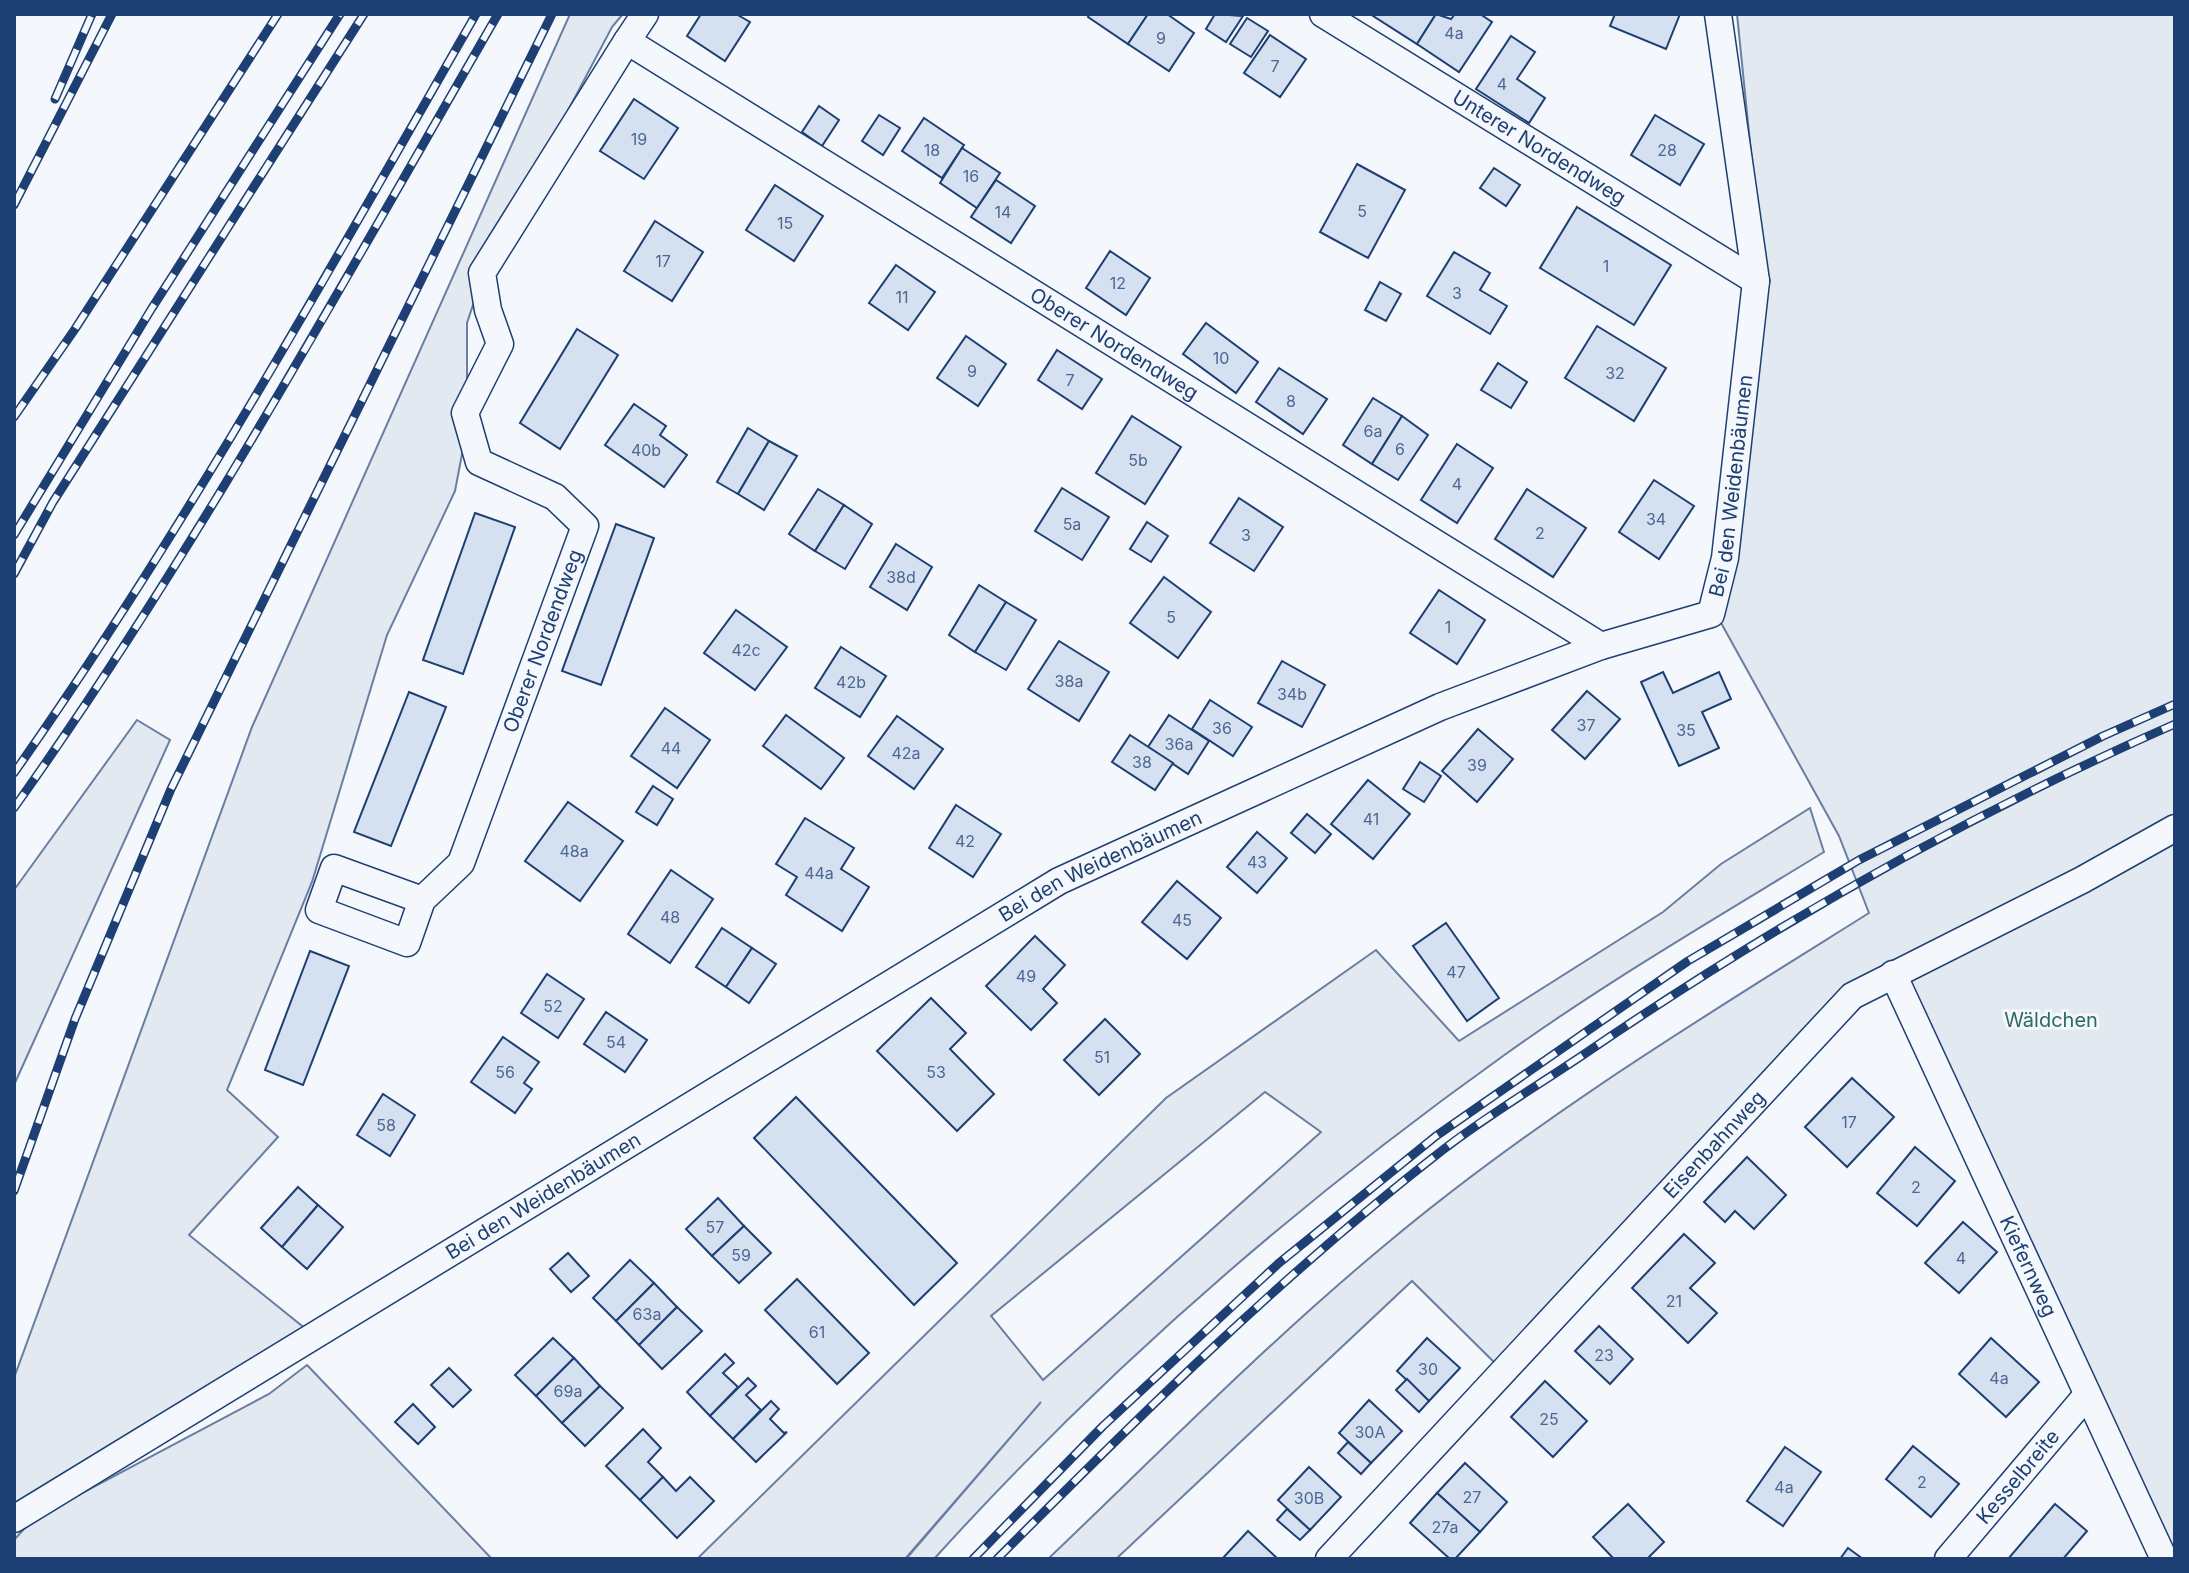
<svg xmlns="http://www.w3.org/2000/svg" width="2189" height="1573" font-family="Inter,sans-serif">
<rect width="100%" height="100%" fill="#f4f7fb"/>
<!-- green -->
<g fill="#e3e9f0" stroke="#687fa3" stroke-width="2" fill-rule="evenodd">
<path d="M570,14h53l-11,13 -126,239 -19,57v105l-12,63 -68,144 -75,247 -85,208 51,47 -89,98 123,99 -298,185v-141l238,-651z"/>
<path d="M1737,14h438v1545l-283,-584 -333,335 -56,61 -91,-90 -296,278h-68c111,-106 219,-216 337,-314 150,-126 318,-228 484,-332l-30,-77 -119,-215 44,-340z"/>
<path d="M137,720l33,20 -156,345v-195z"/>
<path d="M1810,808l14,44c-108,66 -218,130 -321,204 -207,148 -399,315 -569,503h-28l135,-157 -136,157h-208l469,-461 210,-148 83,91 204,-129 58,-48zM1265,1092l56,40 -278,248 -52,-64z"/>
<path d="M307,1365l185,194h-478v-19l19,-21 236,-125z"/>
</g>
<!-- building -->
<g fill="#d5e0f0" stroke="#1d3f73" stroke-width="2">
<path d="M701,14h35l14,8 -25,39 -38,-25z"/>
<path d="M1090,14h58l-20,30 -40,-27z"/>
<path d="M1148,14h19l27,19 -25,38 -41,-27z"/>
<path d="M1215,14l28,2 -17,26 -20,-13z"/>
<path d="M1370,14h66l-19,30z"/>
<path d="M1436,14l15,5 4,-5h25l12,8 -33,50 -42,-28z"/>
<path d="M1615,14h65l-14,35 -56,-23z"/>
<path d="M1247,18l21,13 -17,26 -21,-13z"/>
<path d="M1270,35l36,24 -26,38 -36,-24z"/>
<path d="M1511,36l24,16 -18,27 28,19 -16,25 -53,-34z"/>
<path d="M634,99l44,29 -34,51 -44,-28z"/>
<path d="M819,106l20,14 -17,26 -20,-14z"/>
<path d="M879,115l21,13 -17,27 -21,-14z"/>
<path d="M1655,115l49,29 -24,41 -49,-30z"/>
<path d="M924,118l40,27 -22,33 -40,-27z"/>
<path d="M962,148l38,25 -23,35 -37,-25z"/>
<path d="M1357,164l48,26 -37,68 -48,-26z"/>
<path d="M1494,168l26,17 -14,21 -26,-18z"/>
<path d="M996,180l39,26 -24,37 -40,-26z"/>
<path d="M775,185l48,31 -29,45 -48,-31z"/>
<path d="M1577,207l94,58 -37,60 -94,-57z"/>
<path d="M655,221l48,31 -31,49 -48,-30z"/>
<path d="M1110,251l40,27 -24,37 -40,-27z"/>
<path d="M1454,252l36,21 -10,17 27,16 -17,28 -63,-38z"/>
<path d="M896,265l39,27 -27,38 -39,-27z"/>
<path d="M1380,282l21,12 -15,27 -21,-11z"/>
<path d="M1206,323l52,39 -22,31 -53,-39z"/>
<path d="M1597,326l69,42 -32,53 -69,-43z"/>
<path d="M577,329l41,26 -58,94 -40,-26z"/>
<path d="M966,336l40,28 -28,42 -41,-28z"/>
<path d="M1057,350l45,29 -20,30 -44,-29z"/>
<path d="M1498,363l29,19 -16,26 -30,-18z"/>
<path d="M1279,368l48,31 -24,35 -47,-32z"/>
<path d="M1373,398l29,18 -30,48 -29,-19z"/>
<path d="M634,404l32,22 -6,9 27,20 -23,32 -59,-42z"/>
<path d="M1132,416l49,31 -36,57 -49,-31z"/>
<path d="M1402,416l26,19 -30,45 -26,-16z"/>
<path d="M748,428l21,13 -31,53 -21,-12z"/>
<path d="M769,441l28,15 -33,54 -26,-16z"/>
<path d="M1457,444l36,24 -36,55 -36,-23z"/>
<path d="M1654,480l40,26 -35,53 -40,-27z"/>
<path d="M1062,488l47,29 -27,43 -47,-29z"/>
<path d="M818,489l26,16 -29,46 -26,-17z"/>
<path d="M1527,489l59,39 -33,49 -58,-38z"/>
<path d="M1239,498l44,29 -29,44 -44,-28z"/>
<path d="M844,505l28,19 -27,45 -30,-18z"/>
<path d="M475,513l40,14 -52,147 -40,-14z"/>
<path d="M1147,522l21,14 -17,26 -21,-13z"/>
<path d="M616,524l38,14 -53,147 -39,-14z"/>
<path d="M896,544l36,23 -25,43 -37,-23z"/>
<path d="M1164,577l47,35 -33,46 -48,-35z"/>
<path d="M979,585l27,17 -31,50 -26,-17z"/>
<path d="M1439,590l46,30 -28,44 -47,-31z"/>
<path d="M1006,602l30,18 -30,50 -31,-18z"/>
<path d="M736,610l51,37 -32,43 -51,-37z"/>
<path d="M1059,641l50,31 -30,49 -51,-32z"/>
<path d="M841,647l45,29 -26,41 -45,-29z"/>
<path d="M1282,661l43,24 -23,42 -44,-24z"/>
<path d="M1663,672l10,21 46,-21 12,27 -29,13 17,36 -40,18 -38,-84z"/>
<path d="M1587,691l33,28 -35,40 -33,-29z"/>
<path d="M409,692l37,15 -55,139 -37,-14z"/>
<path d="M1210,700l42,27 -19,29 -41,-27z"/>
<path d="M665,708l45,32 -33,48 -46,-32z"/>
<path d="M786,715l58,43 -23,31 -58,-43z"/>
<path d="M1169,715l40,26 -21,33 -40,-27z"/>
<path d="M897,716l46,33 -29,40 -46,-33z"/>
<path d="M1478,729l35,30 -36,43 -35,-31z"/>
<path d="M1130,735l43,28 -18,27 -43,-28z"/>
<path d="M1420,762l21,14 -17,26 -21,-13z"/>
<path d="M1368,780l42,34 -37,45 -42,-35z"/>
<path d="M653,786l20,13 -16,26 -21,-13z"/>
<path d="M568,802l55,39 -43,60 -55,-40z"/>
<path d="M956,805l45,29 -28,43 -44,-29z"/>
<path d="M1307,814l24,20 -16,19 -24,-20z"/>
<path d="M805,818l49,30 -13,21 28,18 -27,44 -56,-36 11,-18 -21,-13z"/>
<path d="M1257,832l30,26 -30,35 -30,-26z"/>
<path d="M671,870l42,29 -43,64 -42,-29z"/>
<path d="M1177,881l44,37 -34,41 -45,-37z"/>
<path d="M1446,923l53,75 -32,23 -54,-75z"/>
<path d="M722,928l30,20 -26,39 -30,-20z"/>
<path d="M1035,936l30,29 -22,24 14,14 -26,27 -45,-44z"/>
<path d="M752,948l24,16 -27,39 -23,-16z"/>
<path d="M310,951l39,15 -46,119 -38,-15z"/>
<path d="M547,974l37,25 -26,39 -37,-25z"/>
<path d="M931,998l35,35 -16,16 44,45 -37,37 -80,-80z"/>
<path d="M606,1012l41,28 -22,32 -41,-28z"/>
<path d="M1105,1019l35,35 -41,41 -35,-35z"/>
<path d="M503,1037l36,25 -15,21 8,6 -17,24 -44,-31z"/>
<path d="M1852,1078l42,39 -47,50 -42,-40z"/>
<path d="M383,1094l32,21 -25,41 -33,-21z"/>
<path d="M796,1097l161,166 -43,42 -160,-167z"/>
<path d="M1915,1147l40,34 -38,45 -40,-33z"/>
<path d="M1747,1157l39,38 -32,34 -19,-18 -10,11 -21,-20z"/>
<path d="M298,1187l20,18 -36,42 -21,-19z"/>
<path d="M718,1198l26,28 -32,30 -26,-27z"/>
<path d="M318,1205l25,22 -36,42 -25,-22z"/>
<path d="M1963,1222l34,30 -38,41 -34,-30z"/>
<path d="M744,1226l27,27 -32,30 -27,-27z"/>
<path d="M1684,1234l31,29 -25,25 27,25 -29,30 -56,-55z"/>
<path d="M568,1253l21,23 -18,16 -21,-23z"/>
<path d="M630,1260l24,23 -38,38 -23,-23z"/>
<path d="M797,1279l72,74 -32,31 -72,-74z"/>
<path d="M654,1283l23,24 -38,38 -23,-24z"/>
<path d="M677,1307l25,24 -40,38 -23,-24z"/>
<path d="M1599,1326l34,33 -23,25 -35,-33z"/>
<path d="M553,1338l21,20 -38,38 -21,-21z"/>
<path d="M1427,1338l33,30 -31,33 -32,-30z"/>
<path d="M1991,1338l48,44 -33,35 -47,-43z"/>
<path d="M725,1354l9,9 -11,10 15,14 -28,29 -23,-24z"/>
<path d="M574,1358l26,28 -38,37 -26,-27z"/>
<path d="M449,1368l22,22 -18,17 -22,-22z"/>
<path d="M748,1378l8,8 -10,9 15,15 -28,29 -23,-23z"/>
<path d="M1407,1379l22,22 -10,11 -23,-22z"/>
<path d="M1545,1381l42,40 -34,36 -42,-40z"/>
<path d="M600,1386l23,22 -38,38 -23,-23z"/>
<path d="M1369,1400l33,31 -31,32 -32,-30z"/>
<path d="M771,1401l8,8 -9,10 14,14 3,-1 -31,30 -23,-23z"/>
<path d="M413,1404l22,23 -17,17 -23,-22z"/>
<path d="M643,1429l18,19 -13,14 15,15 -23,23 -34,-34z"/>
<path d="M1348,1442l23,21 -10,11 -23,-21z"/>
<path d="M1913,1446l46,38 -28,33 -45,-38z"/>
<path d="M1785,1447l36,25 -38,54 -36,-25z"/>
<path d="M1465,1463l42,39 -27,30 -43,-39z"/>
<path d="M1309,1467l32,30 -31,33 -32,-30z"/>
<path d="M663,1477l13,14 14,-14 24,24 -37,37 -37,-38z"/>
<path d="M1437,1493l43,39 -25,27h-5l-40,-36z"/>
<path d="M1628,1504l36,38 -17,17h-33l-21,-22z"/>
<path d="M2055,1504l32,27 -24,28h-55z"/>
<path d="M1287,1509l23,21 -10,10 -23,-20z"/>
<path d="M1248,1531l30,28h-56z"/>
<path d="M1848,1548l15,11h-23z"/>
</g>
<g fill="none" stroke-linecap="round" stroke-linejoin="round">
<defs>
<g id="minor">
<path id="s1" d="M645,14l-18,27 974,605"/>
<path id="s2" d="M1323,14l433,267"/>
<path id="s3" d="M422,900l-88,-32 -15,42 88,33 15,-43 39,-37 124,-337 -30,-29 -76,-35 -14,-49 35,-69 -12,-34 -6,-37 145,-232"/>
<path id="s4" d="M1893,974l271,585"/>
<path id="s5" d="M14,1519l1045,-638 381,-174 161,-61 110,-32 14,-56 31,-277 -38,-267"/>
<path id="s6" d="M1329,1559l523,-563 230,-116 93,-52"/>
<path id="s7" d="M1948,1559l139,-164"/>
</g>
</defs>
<!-- minor casing -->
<use href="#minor" stroke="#1d3f73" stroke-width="29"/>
<!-- minor -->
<use href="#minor" stroke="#f4f7fb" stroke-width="26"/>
<defs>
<g id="rail">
<path d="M55,99l37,-85"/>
<path d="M14,205l98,-191"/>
<path d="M14,417l61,-88 203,-315"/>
<path d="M14,535l138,-227 188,-294"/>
<path d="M14,574l39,-72 311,-488"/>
<path d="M14,773c170,-242 315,-502 462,-759"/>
<path d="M14,808c180,-253 329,-526 484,-794"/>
<path d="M14,1191l61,-172 96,-230 381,-775"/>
<path d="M973,1559l130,-133 176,-163 157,-127 252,-175 171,-101 244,-124 72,-32"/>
<path d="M997,1559c142,-143 287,-286 447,-410 44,-34 93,-63 139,-94 187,-128 384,-240 592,-331"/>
</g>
</defs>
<!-- rail casing -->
<use href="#rail" stroke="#1d3f73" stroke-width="9"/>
<!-- rail -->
<use href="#rail" stroke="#f4f7fb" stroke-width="6" stroke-dasharray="18" stroke-linecap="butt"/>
</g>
<g text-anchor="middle" stroke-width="6" stroke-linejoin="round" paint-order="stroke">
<!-- number labels -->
<g font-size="16" fill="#4b6792">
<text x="1454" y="39">4a</text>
<text x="1161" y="44">9</text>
<text x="1275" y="72">7</text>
<text x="1502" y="90">4</text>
<text x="639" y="145">19</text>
<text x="932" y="156">18</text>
<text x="1667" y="156">28</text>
<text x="971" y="182">16</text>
<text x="1362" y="217">5</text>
<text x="1003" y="218">14</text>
<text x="785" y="229">15</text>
<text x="663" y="267">17</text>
<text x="1606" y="272">1</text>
<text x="1118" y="289">12</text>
<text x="1457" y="299">3</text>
<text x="902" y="303">11</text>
<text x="1221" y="364">10</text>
<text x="972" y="377">9</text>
<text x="1615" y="379">32</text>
<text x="1070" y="386">7</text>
<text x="1291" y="407">8</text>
<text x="1373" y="437">6a</text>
<text x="1400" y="455">6</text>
<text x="646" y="456">40b</text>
<text x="1138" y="466">5b</text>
<text x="1457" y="490">4</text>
<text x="1656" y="525">34</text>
<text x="1072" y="530">5a</text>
<text x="1540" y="539">2</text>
<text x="1246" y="541">3</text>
<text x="901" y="583">38d</text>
<text x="1171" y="623">5</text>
<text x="1448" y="633">1</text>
<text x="746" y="656">42c</text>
<text x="1069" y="687">38a</text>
<text x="851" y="688">42b</text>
<text x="1292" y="700">34b</text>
<text x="1586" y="731">37</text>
<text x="1222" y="734">36</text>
<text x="1686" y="736">35</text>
<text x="1179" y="750">36a</text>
<text x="671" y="754">44</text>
<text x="906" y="759">42a</text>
<text x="1142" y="768">38</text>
<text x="1477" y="771">39</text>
<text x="1371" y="825">41</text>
<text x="965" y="847">42</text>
<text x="574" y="857">48a</text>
<text x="1257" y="868">43</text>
<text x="819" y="879">44a</text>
<text x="670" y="923">48</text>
<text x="1182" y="926">45</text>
<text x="1456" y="978">47</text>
<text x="1026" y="982">49</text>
<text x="553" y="1012">52</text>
<text x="616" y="1048">54</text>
<text x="1102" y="1063">51</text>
<text x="505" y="1078">56</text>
<text x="936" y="1078">53</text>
<text x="1849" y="1128">17</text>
<text x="386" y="1131">58</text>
<text x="1916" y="1193">2</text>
<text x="715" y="1233">57</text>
<text x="741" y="1261">59</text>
<text x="1961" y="1264">4</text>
<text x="1674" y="1307">21</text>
<text x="647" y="1320">63a</text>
<text x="817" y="1338">61</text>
<text x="1604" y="1361">23</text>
<text x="1428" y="1375">30</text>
<text x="1999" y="1384">4a</text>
<text x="568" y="1397">69a</text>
<text x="1549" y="1425">25</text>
<text x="1370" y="1438">30A</text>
<text x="1922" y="1488">2</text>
<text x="1784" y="1493">4a</text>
<text x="1472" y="1503">27</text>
<text x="1309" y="1504">30B</text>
<text x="1445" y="1533">27a</text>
</g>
<!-- street labels -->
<g font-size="20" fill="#1d3f73" stroke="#f4f7fb">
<text dy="7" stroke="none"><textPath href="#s2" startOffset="254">Unterer Nordendweg</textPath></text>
<text dy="7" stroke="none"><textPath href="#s1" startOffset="606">Oberer Nordendweg</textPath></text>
<text dy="7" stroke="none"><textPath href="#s5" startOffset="2060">Bei den Weidenbäumen</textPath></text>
<text dy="7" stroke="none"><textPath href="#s3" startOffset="568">Oberer Nordendweg</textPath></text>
<text dy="7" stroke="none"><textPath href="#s5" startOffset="1268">Bei den Weidenbäumen</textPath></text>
<text dy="7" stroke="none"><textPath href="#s6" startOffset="566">Eisenbahnweg</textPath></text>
<text dy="7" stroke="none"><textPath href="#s5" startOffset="620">Bei den Weidenbäumen</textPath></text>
<text dy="7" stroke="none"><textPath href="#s4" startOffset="322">Kiefernweg</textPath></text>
<text dy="7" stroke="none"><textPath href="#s7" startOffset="108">Kesselbreite</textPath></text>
</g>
<!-- park labels -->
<g font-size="20" fill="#2c6c60" stroke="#f4f7fb">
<text x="2051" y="1027">Wäldchen</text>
</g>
</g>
<!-- border -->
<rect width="2189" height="1573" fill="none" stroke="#1d3f73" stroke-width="32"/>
</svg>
